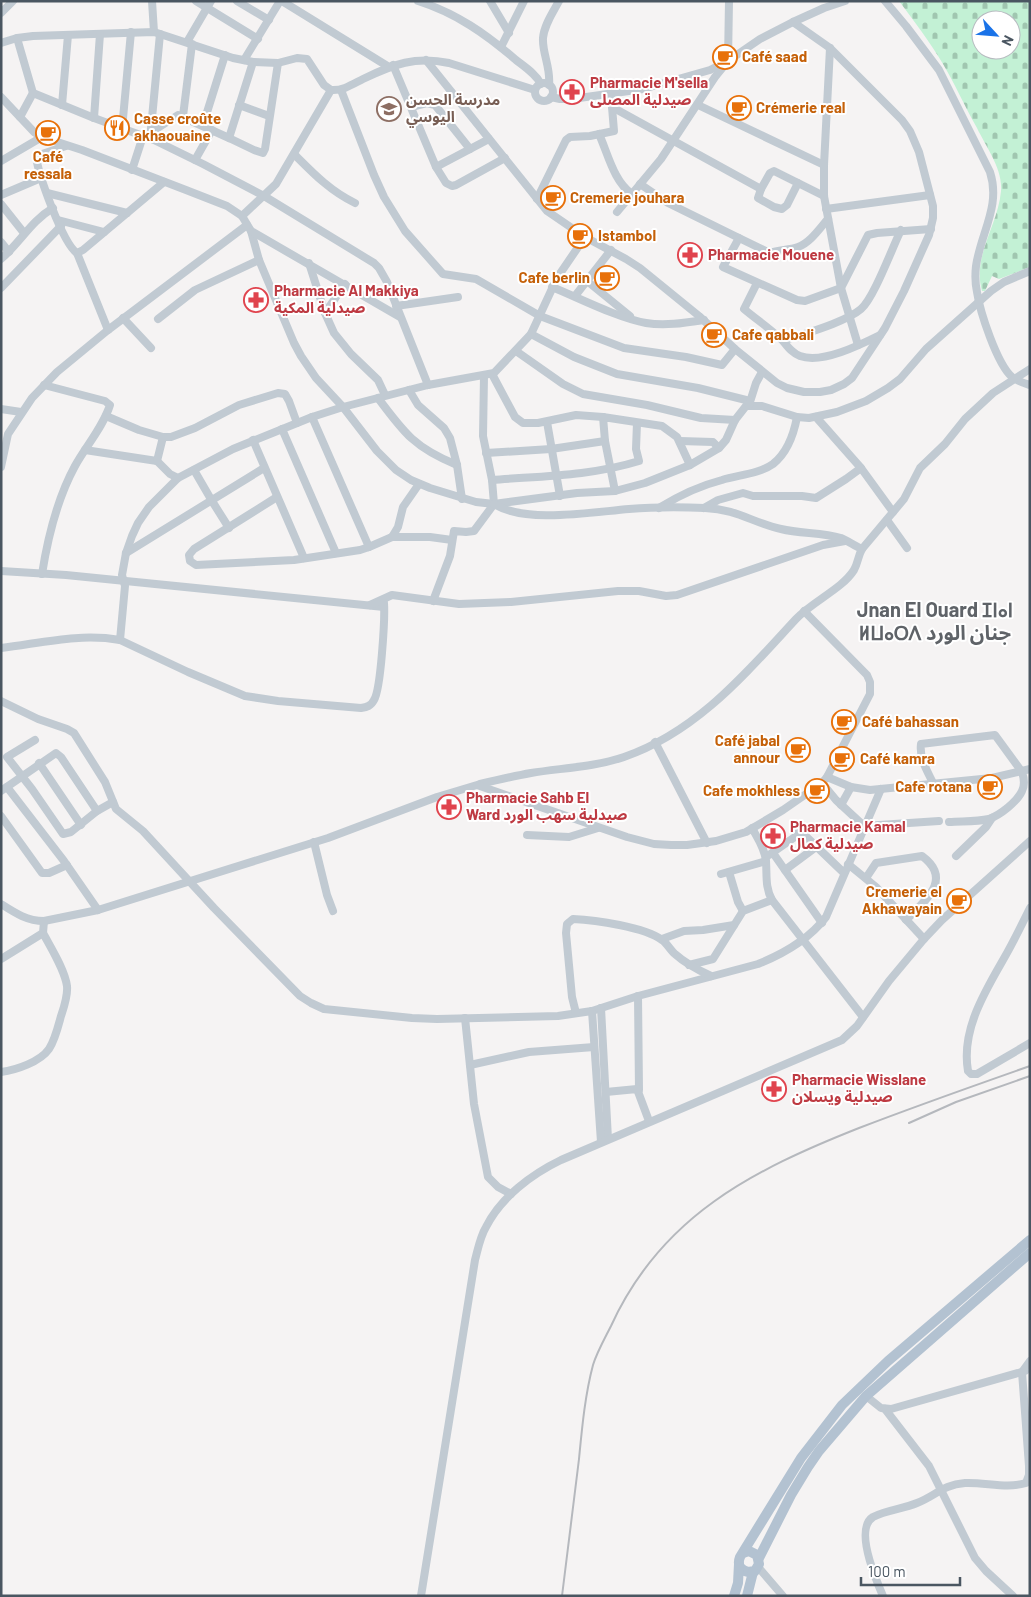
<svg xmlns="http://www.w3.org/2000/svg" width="1031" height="1597" font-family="Barlow,'Noto Sans Arabic','Noto Sans Tifinagh',sans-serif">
<defs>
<pattern id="cemetery-stones" width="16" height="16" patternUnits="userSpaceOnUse" patternTransform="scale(1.25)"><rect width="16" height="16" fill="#c3f1d5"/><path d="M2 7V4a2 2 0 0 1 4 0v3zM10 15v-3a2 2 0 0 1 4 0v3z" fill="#a0c6b0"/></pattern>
</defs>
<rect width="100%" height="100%" fill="#f5f3f3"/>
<!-- cemetery -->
<path fill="url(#cemetery-stones)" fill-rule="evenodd" d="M899,1h131v266l-31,12 -7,-3 -7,15h-3c-10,-35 16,-65 19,-100 2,-22 -15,-44 -24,-63 -12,-21 -22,-44 -34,-64 -13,-22 -29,-43 -44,-63zM981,20h30v30h-30z"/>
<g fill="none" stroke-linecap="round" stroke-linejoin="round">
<!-- minor -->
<g stroke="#c1cad2" stroke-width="8">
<path d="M152,1l2,31"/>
<path d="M196,1l62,38"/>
<path d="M237,1l32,19"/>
<path d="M282,1l107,66"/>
<path d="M418,1c38,12 68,33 98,59 9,7 20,14 25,24"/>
<path d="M490,1l19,32"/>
<path d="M885,1l21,25 33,44 51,102c11,34 -9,60 -14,94 -1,9 -1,17 1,26 3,20 20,72 35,85 5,4 12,6 18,8"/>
<path d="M1,13l12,-12"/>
<path d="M17,38l16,55 61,25 60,22 49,24 61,32 110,67 5,5 8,14 41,103"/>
<path d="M187,42l24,-41"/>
<path d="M1,43l16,-5 16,-2 121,-4 79,26 20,4 25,1 19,-5 10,1 17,26 7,5c12,1 22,-6 32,-11 31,-15 52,-23 86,-16l86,27"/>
<path d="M501,47l23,-46"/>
<path d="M830,48l-6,117v31l17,92 17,57"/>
<path d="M244,60l36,-59"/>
<path d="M426,60l121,151 38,26 41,22 14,9 59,48 36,33 42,34 10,5 17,4h16l11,-2 13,-6 8,-6 33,-50 19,-37 25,-56 4,-17v-12l-14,-54 -9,-21 -8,-11 -72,-72 -37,-26"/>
<path d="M253,62l-24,76 25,12 9,3 2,-4 13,-86"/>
<path d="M393,65l43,102 10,16 6,3 4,-1 49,-27"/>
<circle cx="544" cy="92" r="9"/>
<path d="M549,85c2,-17 -7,-32 -6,-47 1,-13 10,-26 16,-37"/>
<path d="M341,90l33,85 10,22 21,34 38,43 33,5 64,37 84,32 62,9 36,8 13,-16"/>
<path d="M610,94l2,13 149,82 9,-16 4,-2 50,25"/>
<path d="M1,97l33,35 8,5 40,13 104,40 41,16 15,10 9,15 8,29 35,83 7,13 15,22 27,29 34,44 19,19 15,10 19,8 46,14 18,2 83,-11 38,-2 30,-8 45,-18 29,-17 7,-8 9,-20 11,-14h16l35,11 12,1 28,-6 29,-11 22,-13 12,-9 26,-30 65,-58 13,-9 26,-11"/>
<path d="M551,97l9,2h12l71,-10 67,-19 18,-9 32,-22 33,-17 31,-14 21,-7"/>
<path d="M62,105l6,-70"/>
<path d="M239,105l30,11"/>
<path d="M698,105l126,60"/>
<path d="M411,107l16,-4 8,2 35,44"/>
<path d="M183,116l9,-72"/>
<path d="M20,117l13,-24"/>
<path d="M94,118l6,-84"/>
<path d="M203,125l22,-70"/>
<path d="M122,129l9,-97"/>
<path d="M150,133l28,-18 51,23"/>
<path d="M599,134c9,20 15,48 33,60"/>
<path d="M150,139l10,-105"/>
<path d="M66,146l-30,10c2,18 27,88 41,97l6,-3 81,-68"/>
<path d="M294,154c19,19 36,37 61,49"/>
<path d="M195,160l17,-30"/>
<path d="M1,161l41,-24"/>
<path d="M436,167l53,-28"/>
<path d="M132,170l11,-34"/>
<path d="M640,184l28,19 71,35"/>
<path d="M761,189l-3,9 16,9 8,2 5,-4 11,-22"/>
<path d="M47,193l80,20"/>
<path d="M1,195l40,-17"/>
<path d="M537,199l29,-59 4,-3 20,-1 24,-5 -2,-24"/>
<path d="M1,204l23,29"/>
<path d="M826,209l104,-14"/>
<path d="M617,212l44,-53 54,-82 13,-16 1,-60"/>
<path d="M242,216l34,-32 55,-94"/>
<path d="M828,219c-8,9 -18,24 -30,28 -9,3 -19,3 -28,6l-31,-15 -16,29 74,33 8,1 36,-13 27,-53 9,-2 54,-4"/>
<path d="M58,220l46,12"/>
<path d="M251,231l149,86"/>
<path d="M1,242l8,10"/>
<path d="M77,253l31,77"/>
<path d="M1,259c19,-16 30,-38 52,-51"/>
<path d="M309,263l16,50 9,20 17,21 27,26 7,15"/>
<path d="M587,281l43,35"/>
<path d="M757,283l-13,26c13,11 27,20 39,32 5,6 9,12 17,15 22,8 60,-11 80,-21"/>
<path d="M552,287c27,11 66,31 94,36 19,3 38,0 58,-3"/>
<path d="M1,288l60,-62"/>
<path d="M575,296l36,-46"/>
<path d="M396,306l62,-9"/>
<path d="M325,313l20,-29"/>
<path d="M123,318l28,30"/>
<path d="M158,319l37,-29 64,-30"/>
<path d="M531,334l43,23 43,17 81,14 52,13"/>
<path d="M783,341c20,-7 63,-19 78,-32 13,-11 31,-61 40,-79"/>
<path d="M516,351l47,33 20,10 64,11 54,13 34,2"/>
<path d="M492,374l23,43 8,6h15l38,-8 27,2"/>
<path d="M409,390l9,15 26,23 6,10 7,27 5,34"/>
<path d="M378,398c26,35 37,50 79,67"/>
<path d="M749,405l7,-22 6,-11"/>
<path d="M1,409l20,3"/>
<path d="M106,416l33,14 24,7h8l24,-9 44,-23 39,-12 7,1 4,7 8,22"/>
<path d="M312,417l57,130"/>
<path d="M816,417l45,51 32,44"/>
<path d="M547,422l13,74"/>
<path d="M282,429l54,124"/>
<path d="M253,440l51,118"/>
<path d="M680,441l33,1 6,6"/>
<path d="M85,450l72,11 13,13 8,4"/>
<path d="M486,453l65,-4 54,-8"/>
<path d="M157,461l6,-24"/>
<path d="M1,467l7,-33 24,-36 25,-26 51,-42 139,-105"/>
<path d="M194,470l18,31 17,27"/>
<path d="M492,480c49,-4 99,-4 147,-19l-3,-12 1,-26"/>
<path d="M615,491l-10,-50 -2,-24 59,9 15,11 13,28"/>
<path d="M277,497l-83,52 -5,6 1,6 6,4 98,-5 66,-10 9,-3 23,-10 6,-10 5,-20 16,-23"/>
<path d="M659,508c19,-12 40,-22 63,-28 16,-5 37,-6 51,-16 14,-11 21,-31 24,-47"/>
<path d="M704,508l14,-8 25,-7 10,3h49l14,2 30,-19 15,-11"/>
<path d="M887,520l20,28"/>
<path d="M392,537h38l22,3"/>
<path d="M862,549l42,-50 16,-31 25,-24 20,-25 28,-26 37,-24"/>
<path d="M126,553l138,-85"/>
<path d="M1,571l65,4 318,32"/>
<path d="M42,574c6,-38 15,-75 33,-108 11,-20 28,-39 35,-61l-5,-4 -61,-16"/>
<path d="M433,601l17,-45 4,-25 12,1 8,-1 20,-27 -2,-24 -9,-44 1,-60"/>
<path d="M370,605l22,-10 67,9 52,-2 107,-11h21l27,5 11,-1 146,-50 22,-4"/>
<path d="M120,640l68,32 57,24 33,5 83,7c6,-1 10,-2 13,-8 7,-11 11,-82 10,-97"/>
<path d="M1,648c41,-5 78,-15 119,-8l5,-54 -3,-11 4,-22 6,-17 6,-13 11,-16 29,-29 55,-29 79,-32 31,-10 85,-22 66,-12 37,-39 26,-56 28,-41"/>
<path d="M1,701l37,18 29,10 7,4 31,49 11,27 27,22 71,77 86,88 11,7 13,6 88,9 25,1 121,-3 34,-5 46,-15 120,-32c25,-10 52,-26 68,-47l55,-128"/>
<path d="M35,740l-28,17 25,32 31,45 8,-2 26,-21 16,-9"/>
<path d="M655,742l52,101"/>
<path d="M39,763l42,62"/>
<path d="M827,777l24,10 19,3 122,-12 38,-9"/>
<path d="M822,783l14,17 28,26 75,-5"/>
<path d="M480,784c17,-4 34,-8 51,-11 31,-5 63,-6 93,-16 73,-25 122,-84 172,-138 17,-18 46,-30 58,-49 4,-7 4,-14 8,-21 -7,-3 -14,-8 -21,-11 -19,-6 -40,-4 -60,-9 -28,-6 -44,-20 -76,-21 -25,-1 -51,-1 -76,1 -37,3 -103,15 -135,-5"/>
<path d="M934,785c-6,-13 -15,-26 -13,-41l74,-9 27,37c2,6 3,13 0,19 -5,11 -22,24 -33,28 -13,3 -27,2 -40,3"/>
<path d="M7,787l57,74 34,49"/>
<path d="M1,791l55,-38 5,4 36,54"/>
<path d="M841,805l10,-18"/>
<path d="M1,816l41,57h7l18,-8"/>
<path d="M794,825l50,48"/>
<path d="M752,828c6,11 13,21 14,33 1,15 -1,26 6,39l91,117"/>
<path d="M527,835l42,2 29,-9"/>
<path d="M314,842l13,53 6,16"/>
<path d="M773,853l49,70"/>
<path d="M769,855l33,-23"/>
<path d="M956,856l30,-29 6,-9"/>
<path d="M848,864l28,23 48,52"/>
<path d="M785,870l31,-23"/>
<path d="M729,872l9,30 5,9"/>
<path d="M721,874l45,-13"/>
<path d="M866,878l10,-15 46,-7c31,23 4,44 -16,64"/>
<path d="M1,904c14,9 26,17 43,17l54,-11 230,-72 109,-41 40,-12 150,52 27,7 17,1h16l29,-4 30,-9 37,-22 39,-27 5,-6 43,-83v-12l-3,-7 -63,-64"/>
<path d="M1030,908c-9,18 -17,35 -27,52 -19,33 -42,71 -35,111l3,3h6l53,-31"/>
<path d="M662,939l22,-8 19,-1 31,-5"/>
<path d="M1,959l42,-26 1,-12"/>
<path d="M689,965l24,-6 30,-48 29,-11"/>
<path d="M638,996l1,94"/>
<path d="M601,1008l7,131"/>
<path d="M592,1011l9,131"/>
<path d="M576,1013l-4,-16 -6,-64 1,-9 6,-5c22,1 72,8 89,21 5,3 8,10 13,14 11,10 23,16 36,22"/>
<path d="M465,1018l9,86 14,73 10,10 13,7"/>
<path d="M470,1065l59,-13 65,-5"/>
<path d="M1,1072c15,-2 39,-10 48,-23 6,-9 9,-22 12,-33 3,-9 7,-20 6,-30 -2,-16 -16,-38 -24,-53"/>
<path d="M606,1092l31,-3 12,32"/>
<path d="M866,1396l15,12 10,1 134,-38"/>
<path d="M885,1409l44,57 46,92 11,13 27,25"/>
<path d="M758,1567l25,29"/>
<path d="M421,1596l54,-336c3,-11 5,-23 11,-33 15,-30 46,-53 75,-67l281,-120 15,-14 32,-45 35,-42 18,-19 88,-79"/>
<path d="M883,1596c-7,-16 -29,-67 -10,-79 13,-7 30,-8 44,-14 20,-8 25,-18 48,-20 20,-1 42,6 61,0l3,-8v-9l-7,-94 8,-11"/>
</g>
<!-- major -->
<g stroke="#b3c2d1" stroke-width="10">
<path d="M743,1553l6,-2 8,4 2,9 -4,7 -7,1c-8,-2 -11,-7 -8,-15l61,-99 41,-53 46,-44 142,-121"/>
<path d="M759,1558l32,-63 17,-28 11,-16 47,-55 164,-143"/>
<path d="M734,1596l4,-13 1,-19"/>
<path d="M747,1596l6,-24"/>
</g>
<!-- rail -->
<g stroke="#b5b8bd" stroke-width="2">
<path d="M909,1123l47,-21 74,-26"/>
<path d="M562,1596c6,-46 11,-92 17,-137 3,-31 6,-64 14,-94 4,-13 12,-27 18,-39 50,-110 142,-156 248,-198 57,-22 114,-42 171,-62"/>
</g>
</g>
<!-- icons -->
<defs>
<symbol id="cafe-ring" viewBox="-11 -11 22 22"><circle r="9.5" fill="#fff" stroke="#e8710a" stroke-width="1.5"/><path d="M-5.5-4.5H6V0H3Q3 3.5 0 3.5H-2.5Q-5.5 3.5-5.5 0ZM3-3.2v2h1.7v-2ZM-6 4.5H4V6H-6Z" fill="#e8710a"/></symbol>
<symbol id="pharmacy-ring" viewBox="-11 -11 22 22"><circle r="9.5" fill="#fff" stroke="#e0444e" stroke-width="1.5"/><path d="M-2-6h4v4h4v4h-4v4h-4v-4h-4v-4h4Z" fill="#e0444e"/></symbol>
<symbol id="school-ring" viewBox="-11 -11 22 22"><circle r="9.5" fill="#fff" stroke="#8d6e63" stroke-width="1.5"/><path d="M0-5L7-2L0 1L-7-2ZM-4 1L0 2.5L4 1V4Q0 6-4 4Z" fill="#8d6e63"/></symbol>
<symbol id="restaurant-ring" viewBox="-11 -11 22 22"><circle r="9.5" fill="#fff" stroke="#e8710a" stroke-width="1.5"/><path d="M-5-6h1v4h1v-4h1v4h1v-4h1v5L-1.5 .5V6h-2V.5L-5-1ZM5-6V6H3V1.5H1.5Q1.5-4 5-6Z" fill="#e8710a"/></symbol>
</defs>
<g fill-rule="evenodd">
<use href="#cafe-ring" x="711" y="43" width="28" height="28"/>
<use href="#pharmacy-ring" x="558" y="78" width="28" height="28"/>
<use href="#cafe-ring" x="725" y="94" width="28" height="28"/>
<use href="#school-ring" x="375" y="95" width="28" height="28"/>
<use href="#restaurant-ring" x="103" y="114" width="28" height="28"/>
<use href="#cafe-ring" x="34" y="119" width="28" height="28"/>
<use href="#cafe-ring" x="539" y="184" width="28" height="28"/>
<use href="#cafe-ring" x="566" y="222" width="28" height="28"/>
<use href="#pharmacy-ring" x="676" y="241" width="28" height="28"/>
<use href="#cafe-ring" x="593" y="264" width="28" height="28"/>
<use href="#pharmacy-ring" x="242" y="286" width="28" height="28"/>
<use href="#cafe-ring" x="700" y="321" width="28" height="28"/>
<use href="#cafe-ring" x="830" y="708" width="28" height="28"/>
<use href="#cafe-ring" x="784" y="736" width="28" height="28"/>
<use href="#cafe-ring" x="828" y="745" width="28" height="28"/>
<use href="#cafe-ring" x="976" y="773" width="28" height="28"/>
<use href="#cafe-ring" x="803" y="777" width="28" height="28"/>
<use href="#pharmacy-ring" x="435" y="793" width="28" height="28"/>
<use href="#pharmacy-ring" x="759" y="822" width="28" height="28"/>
<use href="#cafe-ring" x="945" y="887" width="28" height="28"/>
<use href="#pharmacy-ring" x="760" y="1075" width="28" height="28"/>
</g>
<g text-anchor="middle" stroke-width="4" stroke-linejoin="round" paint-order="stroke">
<!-- food labels -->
<g font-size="15" font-weight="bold" fill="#c56008" stroke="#fff" text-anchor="start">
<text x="742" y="62">Café saad</text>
<text x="756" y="113">Crémerie real</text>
<text x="134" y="124">Casse croûte<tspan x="134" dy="17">akhaouaine</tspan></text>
<text x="48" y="162" text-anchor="middle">Café<tspan x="48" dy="17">ressala</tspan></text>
<text x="570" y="203">Cremerie jouhara</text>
<text x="598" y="241">Istambol</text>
<text x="590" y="283" text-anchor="end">Cafe berlin</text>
<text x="732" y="340">Cafe qabbali</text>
<text x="862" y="727">Café bahassan</text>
<text x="780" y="746" text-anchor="end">Café jabal<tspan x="780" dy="17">annour</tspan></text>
<text x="860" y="764">Café kamra</text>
<text x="972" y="792" text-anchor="end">Cafe rotana</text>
<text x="800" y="796" text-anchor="end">Cafe mokhless</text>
<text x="942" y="897" text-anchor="end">Cremerie el<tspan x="942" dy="17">Akhawayain</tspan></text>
</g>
<!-- health labels -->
<g font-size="15" font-weight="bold" fill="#be3a42" stroke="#fff" text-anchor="start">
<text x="590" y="88">Pharmacie M'sella<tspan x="590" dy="17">صيدلية المصلى</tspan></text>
<text x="708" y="260">Pharmacie Mouene</text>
<text x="274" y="296">Pharmacie Al Makkiya<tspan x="274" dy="17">صيدلية المكية</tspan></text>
<text x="466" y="803">Pharmacie Sahb El<tspan x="466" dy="17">Ward صيدلية سهب الورد</tspan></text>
<text x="790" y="832">Pharmacie Kamal<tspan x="790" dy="17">صيدلية كمال</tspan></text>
<text x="792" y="1085">Pharmacie Wisslane<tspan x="792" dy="17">صيدلية ويسلان</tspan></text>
</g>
<!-- education labels -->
<g font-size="15" font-weight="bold" fill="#785e54" stroke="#fff" text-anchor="start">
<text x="406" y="105">مدرسة الحسن<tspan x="406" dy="17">اليوسي</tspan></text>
</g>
<!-- district labels -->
<g font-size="20" font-weight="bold" fill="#5f6368" stroke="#fff">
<text x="935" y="617">Jnan El Ouard ⵊⵏⴰⵏ<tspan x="935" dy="23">ⵍⵡⴰⵔⴷ جنان الورد</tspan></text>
</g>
</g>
<!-- border -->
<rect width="1031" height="1597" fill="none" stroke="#4a5661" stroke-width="5"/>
<!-- north arrow -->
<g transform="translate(996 35) rotate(116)"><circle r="24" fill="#ffffff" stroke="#b7bbc0"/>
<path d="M0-4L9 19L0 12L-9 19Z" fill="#1a73e8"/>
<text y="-8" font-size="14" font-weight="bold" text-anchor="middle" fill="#4a5661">N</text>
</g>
<!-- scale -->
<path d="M861 1577v8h99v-8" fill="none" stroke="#4a5661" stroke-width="2.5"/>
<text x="868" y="1577" font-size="15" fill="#4a5661" stroke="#ffffff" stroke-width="4" paint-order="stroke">100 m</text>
</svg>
